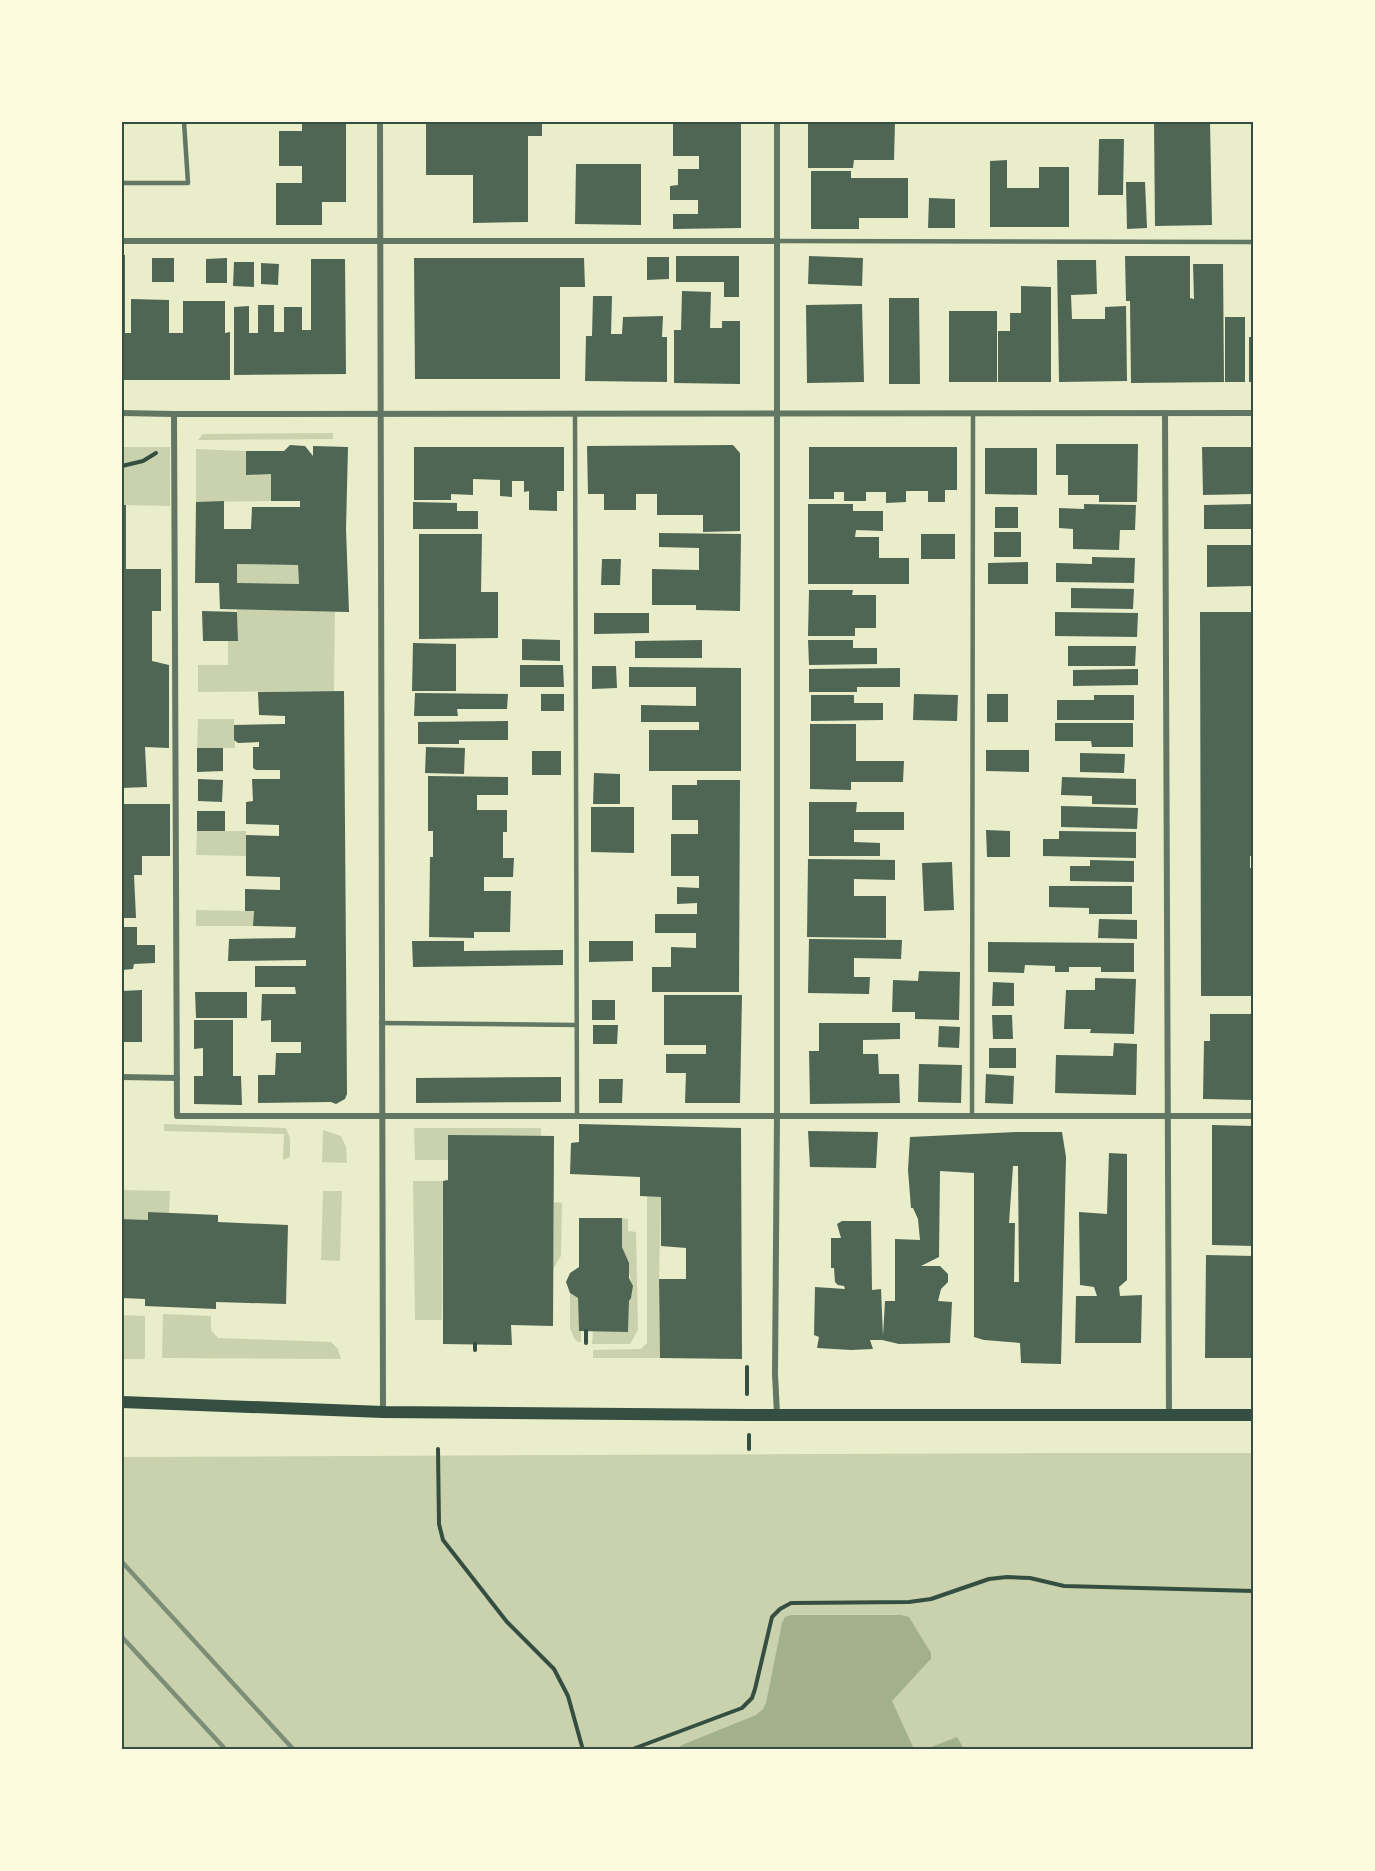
<svg xmlns="http://www.w3.org/2000/svg" width="1375" height="1871" font-family="Roboto,sans-serif">
<rect width="100%" height="100%" fill="#e9edc9"/>
<!-- green -->
<g fill="#cad2ad">
<path d="M333,433v6l-135,1 5,-6z"/>
<path d="M122,447h48v59l-48,-1z"/>
<path d="M196,449l50,2v23h25v27l-75,1z"/>
<path d="M237,564l61,1 1,19 -62,-1z"/>
<path d="M237,609l98,2 -1,80 -136,1v-27h30v-24h10z"/>
<path d="M198,719h36l1,29h-38z"/>
<path d="M197,831h49v25l-50,-1z"/>
<path d="M196,910l58,1 -1,15h-57z"/>
<path d="M164,1124l122,4 4,10v19l-7,3 1,-26 -120,-3z"/>
<path d="M414,1128h127v8l-93,24h-33z"/>
<path d="M323,1130l18,6 5,11 1,16 -25,-1z"/>
<path d="M413,1181h30l-1,139h-27z"/>
<path d="M122,1190l48,1 -1,22 -21,-1v8l-26,-1z"/>
<path d="M323,1191h19l-2,70 -19,-1z"/>
<path d="M647,1196l14,1 -2,82 1,79h-67v-8l48,-1 6,-6z"/>
<path d="M554,1202l8,1 -1,53 -8,13z"/>
<path d="M622,1218l6,1v12l8,1 2,98 -8,14h-38l1,-13h35l1,-30c10,-13 -6,-38 -7,-54 -1,-10 0,-20 0,-29z"/>
<path d="M570,1293l8,5 1,33h2v11h-3l-4,-4 -4,-10z"/>
<path d="M163,1314l48,2v14l7,8 113,4 7,7 3,10 -179,-1z"/>
<path d="M122,1315l23,1v43h-23z"/>
<path d="M1050,1453h203v296h-1131v-292z"/>
</g>
<!-- water -->
<g fill="#a3b18a">
<path d="M791,1615h110l8,2 22,36v6l-4,4 -35,38 22,48h-238l6,-4 74,-30 7,-6 3,-6 16,-80 3,-6z"/>
<path d="M957,1737l7,12h-38z"/>
</g>
<!-- building -->
<g fill="#4f6655" fill-rule="evenodd">
<path d="M302,122h44v80h-24v23h-46v-42h26v-17h-23v-35h23z"/>
<path d="M426,122h116v14h-14v86l-55,1v-48h-47z"/>
<path d="M700,122h41v106l-68,1v-15h25v-14h-28v-14l8,-1v-16h21v-13h-26v-33h27z"/>
<path d="M808,122h87l-1,38h-40l-1,8h-45z"/>
<path d="M1154,122h56l2,103 -57,1z"/>
<path d="M1099,139h25l-1,56h-25z"/>
<path d="M1007,160v28h32v-21h30v60h-79v-66z"/>
<path d="M576,164h65v61l-66,-1z"/>
<path d="M811,171h40v7h57v40h-49v11h-48z"/>
<path d="M1126,182h19l2,46 -20,1z"/>
<path d="M929,198l26,1v29h-27z"/>
<path d="M122,255h3v78h6v-34l38,1v33h14v-32h42v32l5,-1v48h-106l-2,-2z"/>
<path d="M676,256h63v41h-15v-15h-48z"/>
<path d="M809,256l54,2 -1,28 -54,-2z"/>
<path d="M1125,256h65v42l4,1 -1,-35h30l1,118 -93,1 -1,-82h-4z"/>
<path d="M647,257h22v22l-22,1z"/>
<rect x="152" y="258" width="22" height="24"/>
<path d="M227,258v25h-21v-24z"/>
<path d="M414,258h170l1,29h-25v92h-145z"/>
<path d="M311,259h34l1,115 -112,1v-68l15,-1v27h9v-28h16v27h10v-25h18v23h9z"/>
<path d="M1057,260h39l1,34 -26,1 1,24h33v-12l21,-1 1,75 -68,1z"/>
<path d="M234,262h20v25l-21,-1z"/>
<path d="M261,263l18,1 -1,21 -17,-1z"/>
<path d="M1021,286l30,1v95h-53v-51h12v-18h11z"/>
<path d="M682,291l29,1 -1,36h12v-7h18v63l-66,-1v-53h7z"/>
<path d="M593,296h19l-1,38h11l1,-17 40,-1 -1,21h5v45l-82,-1 1,-45h6z"/>
<path d="M889,298h30l1,86h-31z"/>
<path d="M862,304l2,78 -57,1 -1,-78z"/>
<rect x="949" y="311" width="48" height="71"/>
<rect x="1225" y="317" width="20" height="65"/>
<rect x="1249" y="337" width="5" height="45"/>
<path d="M1056,444h82l-1,58h-38v-7h-31v-20h-12z"/>
<path d="M290,445l15,1 8,10v-10l35,1 -2,82 3,83 -129,-3 -1,-26h-24l1,-81 28,-1v28h27l1,-22h48v-6h-29v-27l-25,1v-24h38zM237,564l61,1 1,19 -62,-1z"/>
<path d="M733,445l7,8v78l-37,1v-17h-46v-21h-21v16h-32v-16h-16l-1,-48z"/>
<path d="M414,447h150v44h-7v20l-28,-1v-19l-5,1v-11h-12v16l-12,-1v-16l-27,-1v16l-22,-1v6h-37z"/>
<path d="M809,447h148v43h-12v12h-17v-11h-22v11l-20,1v-11h-20v9h-22v-9h-10v7h-25z"/>
<path d="M1202,447h52v47l-51,1z"/>
<path d="M985,448h52v47l-52,-1z"/>
<path d="M413,502l44,1v8h21v18h-65z"/>
<path d="M808,504h45v7h30v20l-27,-1 -1,7h24v21h30v26h-101z"/>
<path d="M1084,504l52,1 -1,25h-15l-1,20 -46,-1v-20l-14,-1v-20l25,1z"/>
<path d="M1254,504v25h-50v-24z"/>
<path d="M122,505h4v64h35v42h-9v50l17,4v83l-24,-1 2,40 -25,1z"/>
<rect x="995" y="507" width="23" height="21"/>
<rect x="994" y="532" width="27" height="25"/>
<path d="M659,533l82,1 -1,77 -44,-1v-5h-44v-36l47,1v-22l-40,-1z"/>
<path d="M419,534h63l-1,58h17v46l-79,1z"/>
<rect x="921" y="534" width="34" height="25"/>
<path d="M1207,545h47v41l-47,1z"/>
<path d="M1092,557l43,1 -1,25 -78,-1v-19l36,1z"/>
<path d="M602,559h19l-1,26h-19z"/>
<path d="M1028,562v22h-40v-21z"/>
<path d="M1071,588l63,1 -1,20 -62,-1z"/>
<path d="M809,590h44l-1,5h24v33h-21v8h-47z"/>
<path d="M202,611l35,1 1,29h-35z"/>
<path d="M1055,612l83,1 -1,24 -82,-1z"/>
<path d="M1200,612h54v244h-4v12h4v128h-53z"/>
<path d="M594,613h55v20l-55,1z"/>
<path d="M522,639l38,1v21l-38,-1z"/>
<path d="M702,640v18h-67v-17z"/>
<path d="M808,640h45v8h24v16l-68,1z"/>
<path d="M413,643l43,1v47h-44z"/>
<path d="M1068,646h68l-1,20h-67z"/>
<path d="M520,665h43l1,22h-44z"/>
<path d="M592,666h24l1,22 -25,1z"/>
<path d="M629,667l112,1v103h-92v-41h50v-8h-58v-17l55,1v-19h-67z"/>
<path d="M900,668v19h-43v5h-48v-23z"/>
<path d="M1138,669v16l-65,1v-16z"/>
<path d="M344,691l3,403 -2,5 -9,5 -5,-2 -73,1v-28h17l1,-22h25v-11h-30v-22l-10,1 1,-27h34l-1,-7h-40v-21h51v-6l-78,1 1,-22 66,-1 1,-11 -43,-1 1,-15h-9v-22l35,1v-13l-34,-1v-41l33,1v-11l-33,-1v-22l7,-1 -1,-22h28v-9h-24l-3,-2v-21h6v-5l-21,1 -4,-3v-15l51,-1v-8l-26,-1 -1,-23z"/>
<path d="M415,693l93,1 -1,15h-50l1,7h-44z"/>
<rect x="541" y="694" width="23" height="17"/>
<path d="M914,694l44,1 -1,26 -44,-1z"/>
<rect x="987" y="694" width="21" height="28"/>
<path d="M811,695h43v8h29v17l-72,1z"/>
<path d="M1094,695h40v25h-77v-20h37z"/>
<path d="M508,721v19h-49v4h-41v-22z"/>
<path d="M1055,723h78v24h-41l-1,-6h-36z"/>
<path d="M810,724h46v37h48l-1,21h-52v8l-41,-1z"/>
<path d="M426,747l39,1 -1,26 -39,-1z"/>
<path d="M197,748h26v23l-26,1z"/>
<path d="M986,750h43v22l-43,-1z"/>
<rect x="532" y="751" width="29" height="24"/>
<path d="M1080,753l45,1 -1,19 -44,-1z"/>
<path d="M594,773l26,1v30h-27z"/>
<path d="M428,776l80,1v18h-31v15h30v22h-4v26h11l-1,19h-29v14h27l-1,41h-36v6l-45,-1 1,-80h3v-26h-5z"/>
<path d="M1062,777l74,2v26l-44,-1v-8l-31,-1z"/>
<path d="M198,779l25,1 -1,22 -24,-1z"/>
<path d="M697,780h43l-1,212h-87v-25h19v-20l25,1v-15h-41v-19h42v-11l-20,1v-17l22,1v-12h-28v-42h27v-14h-26v-35h25z"/>
<path d="M809,802h48l-1,10h48v18h-50v12l26,1v13h-71z"/>
<path d="M122,804h48v52h-28v19h-8l2,43h-14z"/>
<path d="M1061,806l77,2 -1,21 -76,-2z"/>
<path d="M591,807h43v46l-43,-1z"/>
<rect x="197" y="811" width="28" height="20"/>
<path d="M986,830l24,1v26h-23z"/>
<path d="M1059,831l77,1v26l-93,-2v-17h16z"/>
<path d="M808,859l87,1v20l-41,-1v17h32v42l-79,-1z"/>
<path d="M1090,860l44,1v21l-64,-1v-15h20z"/>
<path d="M952,862l2,48 -30,1 -2,-48z"/>
<path d="M1049,886h83v28h-43v-6l-40,-1z"/>
<path d="M1099,919l38,1v19l-39,-1z"/>
<path d="M122,927h15v18h18v18l-21,1 -1,5 -11,1z"/>
<path d="M809,939l93,1 -1,19 -47,-1v19h16l-1,17 -61,-1z"/>
<path d="M412,941h52v10l99,-1v15l-150,2z"/>
<path d="M589,941h44v20l-44,1z"/>
<path d="M988,942l146,1v29h-33v-5h-32v5h-14v-6l-30,-1 -1,8 -36,-1z"/>
<path d="M919,971l41,1 -1,48 -44,-1v-7h-23l1,-32 25,1z"/>
<path d="M1095,978l41,1 -2,55 -44,-1 1,-4h-27l2,-39h29z"/>
<path d="M993,982l21,1v23h-22z"/>
<path d="M142,990v52h-20v-51z"/>
<path d="M195,992h52v26h-51z"/>
<path d="M664,995h78l-2,108h-55l1,-30h-20v-19h40v-9h-42z"/>
<rect x="592" y="1000" width="23" height="20"/>
<path d="M1210,1014h44l-2,64h2v22l-51,-1 1,-58h6z"/>
<path d="M992,1015h20l1,24h-20z"/>
<path d="M194,1020h39v56h8l1,29 -48,-1v-28h9v-28l-9,1z"/>
<path d="M819,1023h81v16l-37,1v14h15l1,20h20l1,29 -90,1 -1,-53h10z"/>
<path d="M593,1025h25l-1,19h-24z"/>
<path d="M939,1026l21,1 -1,21 -21,-1z"/>
<path d="M1114,1043l23,1 -1,51 -81,-2 1,-38 57,1z"/>
<rect x="989" y="1048" width="27" height="20"/>
<path d="M919,1064l43,1 -1,38 -43,-1z"/>
<path d="M986,1074l28,2 -1,28 -28,-1z"/>
<path d="M561,1077v25l-145,1v-25z"/>
<path d="M599,1079h24l-1,24h-23z"/>
<path d="M579,1124l162,4 1,231 -82,-1 -1,-79h27v-31l-25,-2v-49l-21,-1v-19l-70,-3 1,-31 8,-1z"/>
<path d="M1212,1125l42,1v120l-42,-1z"/>
<path d="M808,1131l70,1 -2,36 -66,-1z"/>
<path d="M1016,1132h46l4,25 -5,207 -40,-1 -1,-20 -36,-3 -10,-3v-164l-34,-2 -1,86 -18,9h19l8,8v8l-7,7 -3,12 14,1 -2,41 -51,1 -17,-4h-12l3,9 -22,1 -34,-2 2,-11 -5,-2 1,-48 30,2 -1,-3 -6,-1 -3,-3 -1,-14h-3v-30h10l-4,-14 5,-3h29l1,69 9,-1 2,47 2,-35h10v-62l25,1 -2,-21 -5,-11h-2l-3,-38 2,-33zM1013,1166h5l1,116h-5l1,-59h-6z"/>
<path d="M448,1135l106,1 -1,190 -42,-1 1,20 -69,-1v-163l5,-1z"/>
<path d="M1109,1153l18,1v126l-8,7 1,9 22,-1 -1,48h-66l1,-47h21l-3,-9 -14,-2 -1,-73 28,2z"/>
<path d="M148,1212l70,3v7l70,3 -2,79 -70,-2v7l-71,-3v-7l-23,-1v-79l26,1z"/>
<path d="M579,1218h43v29l7,16v15l4,8 -2,12 -2,3 -1,31 -49,-1 -1,-33 -8,-5 -4,-11 4,-9 9,-6z"/>
<path d="M1206,1255l48,1v102h-49z"/>
</g>
<g fill="none" stroke-linecap="round" stroke-linejoin="round">
<!-- path -->
<g stroke="#344e41" stroke-width="4">
<path d="M122,466l21,-5 13,-8"/>
<path d="M586,1331v12"/>
<path d="M475,1350v-6"/>
<path d="M747,1367v27"/>
<path d="M749,1435v14"/>
<path d="M438,1449l1,75 4,16 64,82 47,47 14,27 15,54"/>
<path d="M630,1750l112,-42 10,-10 3,-9 17,-72 8,-8 11,-6 118,-1 22,-3 58,-20 18,-2 23,1 34,8 190,5"/>
</g>
<!-- service -->
<g stroke="#617663" stroke-width="4.5">
<path d="M122,183h66l-4,-61"/>
<path d="M777,241l477,1"/>
<path d="M575,413l2,703"/>
<path d="M381,1023l196,2"/>
<path d="M972,1116l1,-703"/>
</g>
<!-- minor -->
<g stroke="#617663" stroke-width="6">
<path d="M380,122l3,1290"/>
<path d="M122,241h655"/>
<path d="M122,413l52,1 3,702h1077"/>
<path d="M1165,413l4,1002"/>
<path d="M174,414l1080,-1"/>
<path d="M122,1077l55,1"/>
<path d="M777,1414l-2,-40 2,-258v-994"/>
</g>
<!-- secondary -->
<path stroke="#344e41" stroke-width="12" d="M122,1402l261,10 365,3h506"/>
<!-- rail -->
<g stroke="#7c8e77" stroke-width="4.5">
<path d="M122,1562l172,188"/>
<path d="M122,1637l104,113"/>
</g>
</g>
<!-- border -->
<rect width="1375" height="1871" fill="none" stroke="#fefae0" stroke-width="246"/>
<rect x="123" y="123" width="1129" height="1625" fill="none" stroke="#344e41" stroke-width="2"/>
</svg>
